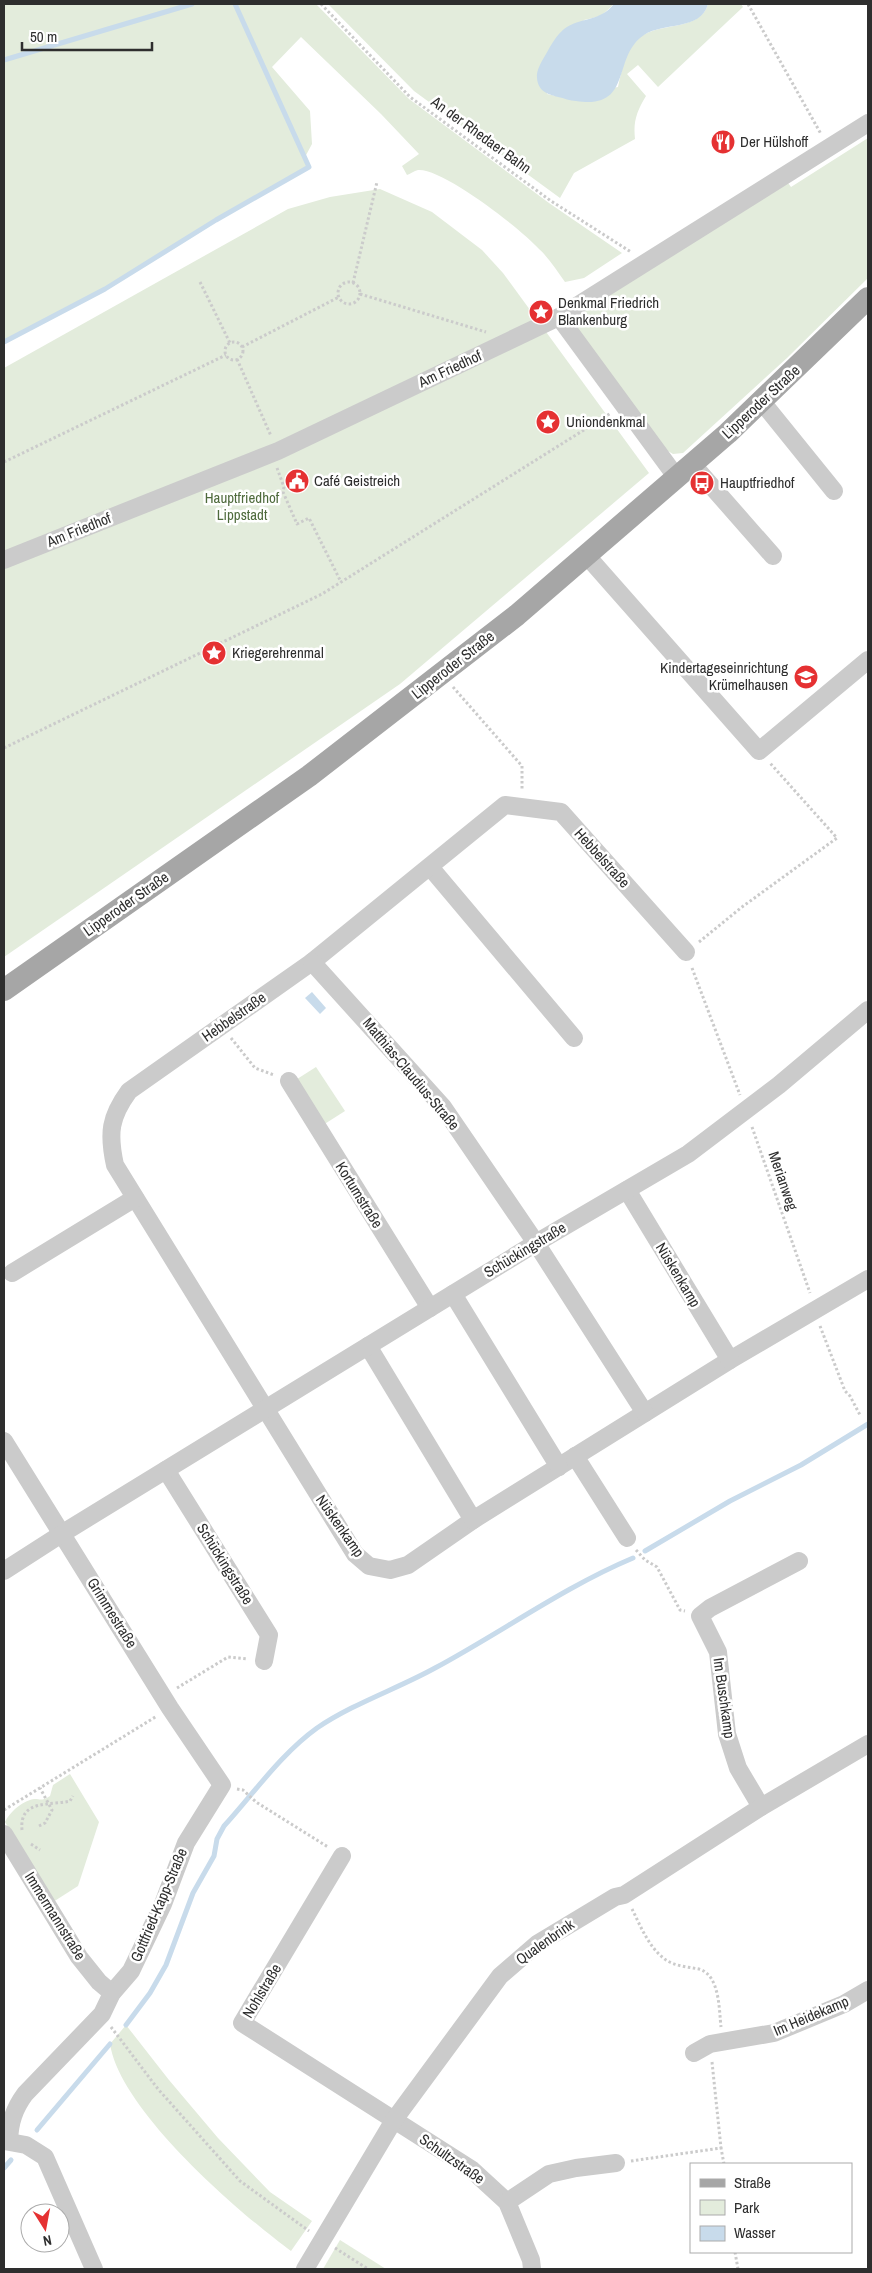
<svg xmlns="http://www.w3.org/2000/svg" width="872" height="2273" font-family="'Archivo Narrow',sans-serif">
<rect width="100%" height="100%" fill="#fff"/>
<!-- green -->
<g fill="#e3ecdc">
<path d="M4,4h312l93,95 140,104 73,50 -38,25 -19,4c-8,-11 -16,-24 -26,-33 -18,-20 -96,-81 -121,-79 -4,1 -8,4 -11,5l-5,-9 17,-12 -38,-40 -80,-77 -29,30 38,44 2,33 -7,13 4,10 -93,53 -111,69 -101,53z"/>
<path d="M328,4h286l-13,12 -17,4 -37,74 14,3 57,-10c3,-15 8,-36 18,-47 20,-19 65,-8 72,-36h33l2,3 -85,80 -20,-22 -11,9 19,22c-9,15 -13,25 -11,43l-61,34 -14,25 -146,-107z"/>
<path d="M868,138v140l-81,80 -104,95 -10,1 -10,-6 -85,-116 -1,-14 7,-12 202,-126 5,7z"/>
<path d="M380,189l52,23 50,38 21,23 146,200 -249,211 -396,273v-589l284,-159 42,-12z"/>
<path d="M316,1067l29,44 -22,14 -29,-44z"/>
<path d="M70,1774l29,48 -21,64 -25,16 -48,-80c4,-9 15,-19 25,-22 9,-3 10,3 20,-4l3,-11z"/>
<path d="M126,2025l43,55 49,58 52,54 42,29 -21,30c-53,-39 -171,-141 -181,-207z"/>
<path d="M340,2240l46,29h-63z"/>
</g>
<!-- water -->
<g fill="#c8dbeb">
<path d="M614,4h94c-7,27 -45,18 -64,31 -33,22 -10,75 -68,66 -6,0 -12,-3 -18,-4 -11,-3 -20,-6 -21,-19 -1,-8 5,-17 9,-24 5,-9 10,-18 18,-25 16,-12 36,-7 50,-25z"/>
<path d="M312,992l14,16 -6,6 -15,-16z"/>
</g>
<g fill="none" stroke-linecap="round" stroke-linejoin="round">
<!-- stream -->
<g stroke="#c8dbeb" stroke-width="5">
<path d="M4,60l188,-56"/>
<path d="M4,342l101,-53 111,-69 93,-53 -74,-163"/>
<path d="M645,1551l85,-50 71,-36 67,-41"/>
<path d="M126,2025l24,-32 16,-28 27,-72 21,-37 3,-17 7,-13c29,-32 58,-73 93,-98 37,-25 80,-39 118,-60 67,-36 129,-81 198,-110"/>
<path d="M37,2130l73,-86"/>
<path d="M4,2168l7,-8"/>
</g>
<!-- path -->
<g stroke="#cbcbcb" stroke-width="3" stroke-dasharray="2.5 2.5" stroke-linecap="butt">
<path d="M321,4l89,93 141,104 80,51"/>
<path d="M748,4l73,130"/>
<path d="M200,282l30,61"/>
<circle cx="349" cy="293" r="11"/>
<path d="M353,283l24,-101"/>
<path d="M360,294l126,38"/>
<circle cx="234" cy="351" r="9"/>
<path d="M242,347l97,-50"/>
<path d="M237,359l34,77"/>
<path d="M4,462l222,-107"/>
<path d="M277,468l7,19 -1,5 14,32 12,-6 32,64"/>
<path d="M453,687l69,79v24"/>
<path d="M4,748l318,-154 289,-181"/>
<path d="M699,942l43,-35 95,-69 -67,-75"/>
<path d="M692,968l48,127"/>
<path d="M231,1038l24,30 19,7"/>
<path d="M752,1127l58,166"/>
<path d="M820,1326l25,65 5,5 10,19"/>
<path d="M636,1550l9,10 12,7 23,43 5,1"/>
<path d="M177,1688l51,-31 19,2"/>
<path d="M237,1789l6,1 13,12 72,45"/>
<path d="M4,1810l153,-94"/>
<path d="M39,1826l6,-3 7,-13 -12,-22"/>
<path d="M22,1830c-3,-31 28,-24 48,-29l3,-5"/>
<path d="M31,1844l9,6"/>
<path d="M632,1909c9,18 17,39 34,51 9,6 22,7 33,9 21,6 20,41 22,58"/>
<path d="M111,2027l47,62 82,92 69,50"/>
<path d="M712,2062l9,86"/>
<path d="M631,2161l90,-13 3,16"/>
<path d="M335,2248l33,21"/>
<path d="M735,2252l3,17"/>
</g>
<!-- minor -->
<g stroke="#cbcbcb" stroke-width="18">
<path d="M559,317l118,161"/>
<path d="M762,402l72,89"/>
<path d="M693,465l80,91"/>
<path d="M587,556l172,195 109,-91"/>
<path d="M4,560l274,-109 281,-134 309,-194"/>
<path d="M430,867l144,171"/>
<path d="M686,952l-125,-140 -56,-7 -193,157 -183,129c-19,26 -21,42 -14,74l240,389 14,12 21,4 18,-5 65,-45 257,-160 138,-81"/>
<path d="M312,962l131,145 93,136 109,170"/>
<path d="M289,1081l141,227"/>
<path d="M627,1190l103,170"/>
<path d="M12,1273l123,-75"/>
<path d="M453,1294l106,173"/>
<path d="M368,1346l105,174"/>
<path d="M4,1441l166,267 52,77 -36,58 -23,61 -32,67 -19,22 -10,21 -77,80c-11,15 -15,28 -16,46"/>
<path d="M575,1456l52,82"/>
<path d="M166,1470l103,165 -5,26"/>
<path d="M4,1571l59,-38 473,-290 152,-89 91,-69 89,-75"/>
<path d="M761,1807l-23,-39 -11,-34 -9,-82 -18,-36 10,-8 89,-47"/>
<path d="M4,1834l75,123 20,25 13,11"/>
<path d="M342,1856l-100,167 229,146 36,33 24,58 1,9"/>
<path d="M694,2053l16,-9 64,-11 70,-29 24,-14"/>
<path d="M4,2141l22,4 19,12 49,112"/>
<path d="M507,2202l42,-28 27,-6 40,-5"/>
<path d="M305,2269l89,-149 106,-144 37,-32 78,-47 9,-2 137,-88 107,-63"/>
</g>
<!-- major -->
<path stroke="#a6a6a6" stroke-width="22" d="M4,990l305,-214 208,-161 211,-182 140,-135"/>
</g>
<!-- icons -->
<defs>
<symbol id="restaurant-disc" viewBox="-11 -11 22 22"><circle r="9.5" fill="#e53132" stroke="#fff"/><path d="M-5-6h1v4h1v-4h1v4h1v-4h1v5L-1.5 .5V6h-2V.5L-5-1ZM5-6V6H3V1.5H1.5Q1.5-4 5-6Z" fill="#fff"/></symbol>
<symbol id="sight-disc" viewBox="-11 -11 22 22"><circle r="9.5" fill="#e53132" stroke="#fff"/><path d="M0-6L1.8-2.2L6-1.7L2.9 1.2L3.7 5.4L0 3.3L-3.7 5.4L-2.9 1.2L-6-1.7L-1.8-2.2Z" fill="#fff"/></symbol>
<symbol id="civic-disc" viewBox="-11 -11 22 22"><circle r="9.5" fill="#e53132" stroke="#fff"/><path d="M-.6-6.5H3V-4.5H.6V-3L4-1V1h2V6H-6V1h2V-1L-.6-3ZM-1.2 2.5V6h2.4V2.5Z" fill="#fff"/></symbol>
<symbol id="bus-disc" viewBox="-11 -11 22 22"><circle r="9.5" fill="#e53132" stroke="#fff"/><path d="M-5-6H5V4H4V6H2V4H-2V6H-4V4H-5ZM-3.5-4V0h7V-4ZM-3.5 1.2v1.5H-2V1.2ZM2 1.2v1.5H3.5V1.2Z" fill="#fff"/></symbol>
<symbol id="school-disc" viewBox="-11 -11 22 22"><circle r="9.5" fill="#e53132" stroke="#fff"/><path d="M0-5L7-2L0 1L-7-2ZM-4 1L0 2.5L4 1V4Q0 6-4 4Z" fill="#fff"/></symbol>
</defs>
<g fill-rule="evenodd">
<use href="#restaurant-disc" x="709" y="128" width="28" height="28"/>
<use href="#sight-disc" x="527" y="298" width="28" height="28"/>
<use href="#sight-disc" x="534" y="408" width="28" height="28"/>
<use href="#civic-disc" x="283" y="467" width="28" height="28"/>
<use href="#bus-disc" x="688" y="469" width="28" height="28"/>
<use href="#sight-disc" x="200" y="639" width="28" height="28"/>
<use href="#school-disc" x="792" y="663" width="28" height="28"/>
</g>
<g text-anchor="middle" stroke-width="5" stroke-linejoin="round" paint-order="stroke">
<!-- street labels -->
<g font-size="15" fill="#2e2e2e" stroke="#fff">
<text transform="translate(481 135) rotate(36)" y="5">An der Rhedaer Bahn</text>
<text transform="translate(450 369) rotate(-25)" y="5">Am Friedhof</text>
<text transform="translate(761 402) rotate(-43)" y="5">Lipperoder Straße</text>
<text transform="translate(79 530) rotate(-22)" y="5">Am Friedhof</text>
<text transform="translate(453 665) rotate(-38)" y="5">Lipperoder Straße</text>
<text transform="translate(602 858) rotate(48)" y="5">Hebbelstraße</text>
<text transform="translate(126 904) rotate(-35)" y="5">Lipperoder Straße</text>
<text transform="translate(234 1017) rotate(-35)" y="5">Hebbelstraße</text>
<text transform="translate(411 1074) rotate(50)" y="5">Matthias-Claudius-Straße</text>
<text transform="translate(783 1181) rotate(71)" y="5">Merianweg</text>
<text transform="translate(359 1195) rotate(58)" y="5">Kortumstraße</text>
<text transform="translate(525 1250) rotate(-31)" y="5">Schückingstraße</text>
<text transform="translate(678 1275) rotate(59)" y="5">Nüskenkamp</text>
<text transform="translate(340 1526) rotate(55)" y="5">Nüskenkamp</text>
<text transform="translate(225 1564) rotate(58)" y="5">Schückingstraße</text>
<text transform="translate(112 1613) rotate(58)" y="5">Grimmestraße</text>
<text transform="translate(724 1698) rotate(82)" y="5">Im Buschkamp</text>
<text transform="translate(159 1905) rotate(-67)" y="5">Gottfried-Kapp-Straße</text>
<text transform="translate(55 1916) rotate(58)" y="5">Immermannstraße</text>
<text transform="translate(545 1942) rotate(-35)" y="5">Qualenbrink</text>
<text transform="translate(262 1991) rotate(-59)" y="5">Nohlstraße</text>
<text transform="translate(811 2016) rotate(-23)" y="5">Im Heidekamp</text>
<text transform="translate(452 2159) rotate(35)" y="5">Schultzstraße</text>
</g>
<!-- poi labels -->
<g font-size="15" fill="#2e2e2e" stroke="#fff" text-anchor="start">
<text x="740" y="147">Der Hülshoff</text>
<text x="558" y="308">Denkmal Friedrich<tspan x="558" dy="17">Blankenburg</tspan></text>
<text x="566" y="427">Uniondenkmal</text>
<text x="314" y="486">Café Geistreich</text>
<text x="720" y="488">Hauptfriedhof</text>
<text x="232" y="658">Kriegerehrenmal</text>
<text x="788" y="673" text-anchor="end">Kindertageseinrichtung<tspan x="788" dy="17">Krümelhausen</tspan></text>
</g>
<!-- park labels -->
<g font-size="15" fill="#4e6a3c" stroke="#fff">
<text x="242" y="503">Hauptfriedhof<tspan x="242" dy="17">Lippstadt</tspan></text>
</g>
</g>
<!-- border -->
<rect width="872" height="2273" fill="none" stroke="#2e2e2e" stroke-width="10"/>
<!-- legend -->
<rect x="690" y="2163" width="162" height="90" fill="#ffffff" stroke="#ababab"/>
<rect x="700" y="2179" width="25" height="8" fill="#a6a6a6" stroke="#ababab"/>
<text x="734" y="2188" font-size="15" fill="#2e2e2e">Straße</text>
<rect x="700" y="2200" width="25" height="15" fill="#e3ecdc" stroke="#ababab"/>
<text x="734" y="2213" font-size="15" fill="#2e2e2e">Park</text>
<rect x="700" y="2226" width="25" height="15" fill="#c8dbeb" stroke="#ababab"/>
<text x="734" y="2238" font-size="15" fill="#2e2e2e">Wasser</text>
<!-- north arrow -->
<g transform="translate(45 2228) rotate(169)"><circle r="24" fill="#ffffff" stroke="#ababab"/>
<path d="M0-4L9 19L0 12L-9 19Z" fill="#e53132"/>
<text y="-8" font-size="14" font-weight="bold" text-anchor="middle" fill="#2e2e2e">N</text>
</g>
<!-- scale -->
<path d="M22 42v8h130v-8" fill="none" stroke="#2e2e2e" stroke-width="2.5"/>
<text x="30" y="42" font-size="15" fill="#2e2e2e" stroke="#ffffff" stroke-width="4" paint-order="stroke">50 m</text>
</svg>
